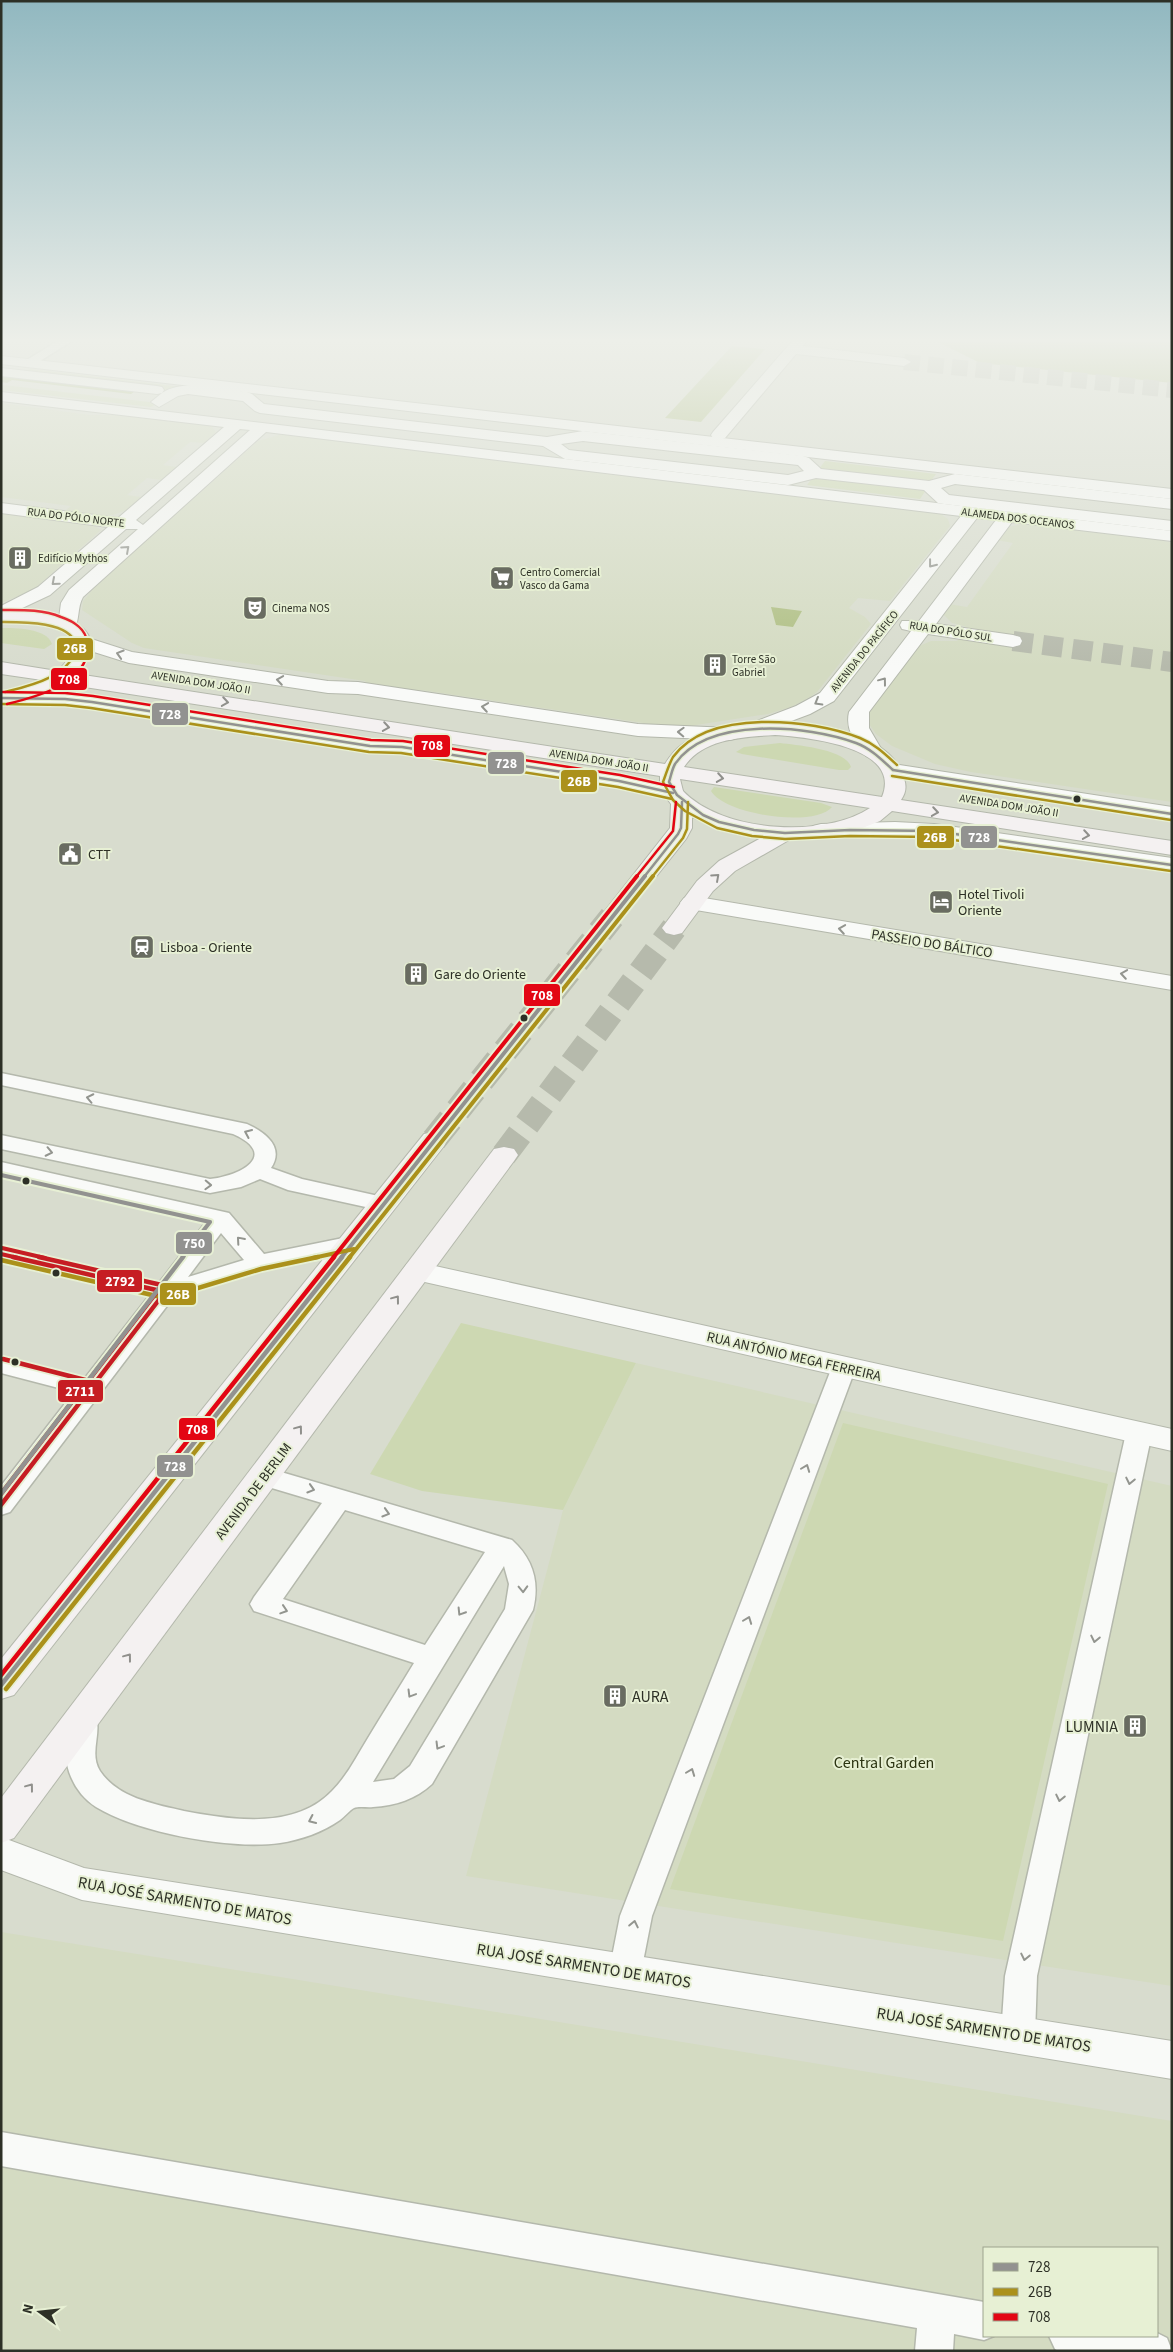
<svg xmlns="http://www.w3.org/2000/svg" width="1173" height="2352" font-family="'Source Sans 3',sans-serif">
<rect width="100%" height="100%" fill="#d8dcce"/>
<!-- built -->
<g fill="#d4dbc2" fill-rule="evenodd">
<path d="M1,403l89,12h50l69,9 7,8 -12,11 -14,-1 -27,23 14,2 -15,13 -15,-2 -20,17 14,2 -14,13 -14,5h-18l-30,-4 6,-5 -70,-9z"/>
<path d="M282,434l657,79 9,6 2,7 -60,75 -32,-3 -9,10 16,9 6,7 -54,68 -7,5 -19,10 -23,7 -85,13 -19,-1 -243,-36 -12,2 -39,-5 -5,-6 -221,-33 -12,-5 -50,-33 1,-9 11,-13 164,-147z"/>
<path d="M1,513l92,12 8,5 -68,60 -32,13z"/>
<path d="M1027,523l113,12 32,8v259l-201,-30 -36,-8 -43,-18 -16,-12 -7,-10 -1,-7 3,-8 46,-62 14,-6h26l10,-14 -15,-4 -9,-9 6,-10 18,3 46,-64 -16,-3 11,-13z"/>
<path d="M636,1363l536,123v500l-706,-110 97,-366z"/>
<path d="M1,1932l1171,189v230h-1171zM984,2248h173v88h-173z"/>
</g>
<!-- green -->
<g fill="#cdd8b2">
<path d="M30,369l152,18 -6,4 -153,-18z"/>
<path d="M3,385l155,18 -7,4 -150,-17z"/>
<path d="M825,461l111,13 -6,8 -111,-13z"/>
<path d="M813,477l113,13 -6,9 -113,-14z"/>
<path d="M1,628c14,0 46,0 51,16l-8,5 -43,-6z"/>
<path d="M780,743c16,2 66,6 71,24l-3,3h-9l-97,-16 -6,-2 8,-5z"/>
<path d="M714,787l107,16 11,4c-17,21 -107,8 -121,-16z"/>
<path d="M461,1323l175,40 -73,147 -141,-19 -52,-17z"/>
<path d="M843,1423l265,61 -105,457 -333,-52z"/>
</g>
<!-- water -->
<g fill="#afbf83">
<path d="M932,339h240v44l-192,-20z"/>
<path d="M732,346l33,3 -64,73 -36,-4z"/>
<path d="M1,373l15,5 118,14 -3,2 -119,-14 -5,3 -6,-1z"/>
<path d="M771,607l31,4 -9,16 -17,-2z"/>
</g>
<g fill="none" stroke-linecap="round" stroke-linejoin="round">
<!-- pedestrian-tunnel -->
<path stroke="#b6baac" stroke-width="16" stroke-dasharray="16 8" stroke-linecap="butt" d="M904,362l268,28"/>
<!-- minor-tunnel -->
<path stroke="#b6baac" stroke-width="20" stroke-dasharray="20 10" stroke-linecap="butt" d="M1013,641l159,21"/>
<!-- secondary-tunnel -->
<g stroke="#b6baac" stroke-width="26" stroke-dasharray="26 12" stroke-linecap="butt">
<path d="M434,1140l178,-223"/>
<path d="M504,1155l170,-227"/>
</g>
<defs>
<g id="service">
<path d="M61,339h14l-43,27h-8l-2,-3z"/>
<path d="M1,1073l246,51c18,8 38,23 24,44l31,11 90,20 3,5 -3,5 -8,2 -96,-21 -28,-11 -19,8 -31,6 -209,-44v-14l209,44c30,-3 70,-24 23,-45l-232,-49z"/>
<path d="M1,1162l228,51 35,41 89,-18 8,2 4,5 -4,5 -98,22 -90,28 -163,214 -9,3v-29l73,-94 -73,-19v-16l84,21 64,-82 -148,-35v-14l158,36 47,-61 -205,-46zM221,1233l23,27 -56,17z"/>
<path d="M844,1359l9,2 3,6 -204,549 -11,56 -4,10 -12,4 -12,-4 -4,-10 11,-56 212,-549 3,-6z"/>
<path d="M1139,1424l9,3 4,6 -115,543 -2,59 -5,11 -12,4 -12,-4 -5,-11 4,-59 121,-543 4,-6z"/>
<path d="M264,1467l248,73c21,19 28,42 21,70l-101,174c-16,15 -37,22 -59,23 -5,1 -14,-1 -19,1 -4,2 -10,9 -14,12 -17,12 -40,20 -60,23 -49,7 -141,-10 -184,-36 -31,-20 -39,-63 -22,-94l10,-4 10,4c10,17 -6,39 6,58 18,27 54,33 84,40 47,9 111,19 148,-20 15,-15 25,-35 36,-53 15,-25 31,-50 46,-75l-160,-52 -4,-7 4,-7 68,-94 -67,-20 -4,-7 4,-7zM345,1510l140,42 -60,93 -142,-46zM504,1566l5,18 -4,25 -95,157 -16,13 -21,3z"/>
<path d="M1,2132l983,170v34h10l-10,4 -30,-6 -1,17h-38l2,-23 -916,-162z"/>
<path d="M1157,2333l10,5 5,13h-114l-3,-2 -6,-13h108z"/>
</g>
<g id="pedestrian">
<path d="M794,339h14l-5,7 101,12 7,4 -7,4 -108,-12 -71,84h-12l-2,-3 2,-3z"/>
<path d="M1,368l156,18 5,1 2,3 -2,3c23,-15 60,-4 85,-1l5,2 12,10 283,33 36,-6 220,25 6,2 12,11 108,12 26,-7 217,25v10l-217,-25 -14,4 8,7 223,26v10l-228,-27 -6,-1 -14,-13 -108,-12 -28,7 -223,-26 -22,-13 -283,-33 -5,-2 -12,-10 -55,-7 -10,2 -19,11 -8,-5 11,-9 -5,1 -156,-18zM583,441l215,24 6,6 -16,4 -219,-25 -8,-6z"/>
</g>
<g id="minor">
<path d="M1,356l1171,133v10l-1171,-135z"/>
<path d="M1,392l1171,139v10l-160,-19 -76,102 77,11 7,2 2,4 -2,4 -7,2 -85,-13 -59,78v16l14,24 -3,4 -7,2 -7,-2c-11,-14 -21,-26 -17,-44l62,-81 -9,-2 -2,-4 2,-4h17l77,-101 -19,-2 -143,183 -24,13 -59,22 -7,-2 -3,-4 3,-4 52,-20 24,-13 141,-177 -695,-84 -183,165c-6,10 -3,23 -9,33h-14l-2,-4 3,-23 8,-13 69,-61h-12l-76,66 -49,23v-12l37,-19 70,-60 -107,-14v-10l117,15 106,-91 -223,-26zM240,429l10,1 -107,95 -7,-5z"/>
<path d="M82,636l50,16 196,29 30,1 280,42 92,4 7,2 3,4 -3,4 -7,2 -92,-4 -280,-42 -30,-1 -199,-30 -54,-17 -2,-4 2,-4z"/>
<path d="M9,691l83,5 278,44 32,1 217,34 62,13 3,5 -3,5 -8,1 -54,-12 -217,-34 -32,-1 -278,-44 -90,-7 -1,-7z"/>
<path d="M893,764l279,43v13l-286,-46 -4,-4 4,-4z"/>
<path d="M895,822l39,2 238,34v14l-238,-34 -39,-2 -74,2 -8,-2 -3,-5 3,-5 8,-2z"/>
<path d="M692,896l480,80v14l-488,-82 -4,-5 4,-5z"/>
<path d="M417,1262l755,167v22l-765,-173 -5,-7 5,-7z"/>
<path d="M1,1837l83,31 1088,173v38l-1090,-179 -81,-30z"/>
</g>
<g id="secondary">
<path d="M1,610c37,1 123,7 76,64l588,90c5,-8 10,-15 18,-20 45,-32 193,-31 218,27 5,11 7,19 0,29l271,41v14l-280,-44 -12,10 -20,8 -30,8 -41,3 -54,31 -22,20 -31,42 -8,2 -8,-2 -4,-5 35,-47 22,-20 42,-23 -35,-8 -34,-13v11l-6,11 -66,83 -8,2 -8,-2 -4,-5 70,-89 1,-24 -11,-15v-13l-595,-92 -22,10 -42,10v-12l18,-3 23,-9 -41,-6v-12l56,9c11,-9 20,-23 11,-36 -19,-14 -44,-13 -67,-13zM775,735c30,2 128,11 107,62l-198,-30c19,-29 60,-30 91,-32zM680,779l190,29c-47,31 -148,24 -187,-17z"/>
<path d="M434,1132l10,2 3,6 -3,6 -430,549 -13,4v-40l423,-525z"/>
<path d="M504,1147l10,2 4,6 -4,6 -500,677 -13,5v-45l493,-649z"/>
</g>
</defs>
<!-- service casing -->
<use href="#service" stroke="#b4b8ac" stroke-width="3"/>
<!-- pedestrian casing -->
<use href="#pedestrian" stroke="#b4b8ac" stroke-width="2"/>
<!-- minor casing -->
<use href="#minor" stroke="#b4b8ac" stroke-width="2"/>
<!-- secondary casing -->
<use href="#secondary" stroke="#b4b8ac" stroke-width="2"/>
<!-- service -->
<use href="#service" fill="#f9faf8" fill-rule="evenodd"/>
<!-- pedestrian -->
<use href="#pedestrian" fill="#f9faf8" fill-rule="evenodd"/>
<!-- minor -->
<use href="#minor" fill="#f9faf8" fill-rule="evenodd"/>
<!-- secondary -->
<use href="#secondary" fill="#f4f1f1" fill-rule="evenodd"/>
<defs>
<g id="bus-1-far2">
<path d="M1,698l64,1 27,3 278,44 32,1 217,34 54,12"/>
<path d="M893,770c-11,-10 -23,-22 -37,-27 -48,-18 -148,-27 -181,21 -3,5 -4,12 -6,18l8,13 26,20 16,7 35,8 31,3 65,-3 84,1 238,34"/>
<path d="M893,770l279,44"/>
<path d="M644,877l34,-43 3,-6 1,-26"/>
</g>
<path id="bus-1-far1" d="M341,1258l304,-382"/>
<path id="bus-1" d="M1,1685l341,-428"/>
<g id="bus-2-far2">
<path d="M1,622c19,0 70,-1 75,23 -2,31 -47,41 -71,47"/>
<path d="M1,704l64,1 26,3 278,44 32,1 217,34 54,12"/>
<path d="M897,765c-11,-10 -22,-21 -37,-27 -49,-19 -151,-30 -187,19 -4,7 -7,17 -10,25l10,18 12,11 32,17 35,8 33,3 65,-3 83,1 238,34"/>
<path d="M892,776l279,44"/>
<path d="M652,877l31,-39 4,-9 1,-27"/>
</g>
<g id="bus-2-far1">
<path d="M313,1258l41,-9"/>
<path d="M349,1258l304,-382"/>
</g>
<g id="bus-2">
<path d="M1,1260l164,38 96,-29 57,-12"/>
<path d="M6,1689l344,-432"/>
</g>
<g id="bus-3-far2">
<path d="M1,610c20,0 41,-1 60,7 12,4 25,12 26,25 6,41 -51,55 -80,62"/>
<path d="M1,692l64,1 28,3 278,44 32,1 217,34 54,12"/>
<path d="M636,877l37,-46 3,-29"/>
</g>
<path id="bus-3-far1" d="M333,1258l304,-382"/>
<path id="bus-3" d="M1,1675l333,-418"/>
<path id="bus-4-far1" d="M1,1254l17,4"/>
<g id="bus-4">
<path d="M13,1257l152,35"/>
<path d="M1,1505l164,-213"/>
</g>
<path id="bus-5-far1" d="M2,1248l43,10"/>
<g id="bus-5">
<path d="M39,1257l127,29"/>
<path d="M3,1359l90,23"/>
<path d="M1,1494l159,-206"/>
</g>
<path id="bus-6-far1" d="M1,1175l209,47 -28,36"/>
<path id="bus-6" d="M1,1494l182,-237"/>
</defs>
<!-- bus-1-far2 casing -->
<use href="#bus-1-far2" stroke="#e7f0d4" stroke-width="5"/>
<!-- bus-1-far1 casing -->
<use href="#bus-1-far1" stroke="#e7f0d4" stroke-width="8"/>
<!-- bus-1 casing -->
<use href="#bus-1" stroke="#e7f0d4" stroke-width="8"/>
<!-- bus-2-far2 casing -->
<use href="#bus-2-far2" stroke="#e7f0d4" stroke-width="5"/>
<!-- bus-2-far1 casing -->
<use href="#bus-2-far1" stroke="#e7f0d4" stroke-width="8"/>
<!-- bus-2 casing -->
<use href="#bus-2" stroke="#e7f0d4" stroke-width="8"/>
<!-- bus-3-far2 casing -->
<use href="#bus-3-far2" stroke="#e7f0d4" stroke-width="5"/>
<!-- bus-3-far1 casing -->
<use href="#bus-3-far1" stroke="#e7f0d4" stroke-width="8"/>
<!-- bus-3 casing -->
<use href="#bus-3" stroke="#e7f0d4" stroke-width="8"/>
<!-- bus-4-far1 casing -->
<use href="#bus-4-far1" stroke="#e7f0d4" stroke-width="8"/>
<!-- bus-4 casing -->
<use href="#bus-4" stroke="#e7f0d4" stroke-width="8"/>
<!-- bus-5-far1 casing -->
<use href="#bus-5-far1" stroke="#e7f0d4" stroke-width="8"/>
<!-- bus-5 casing -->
<use href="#bus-5" stroke="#e7f0d4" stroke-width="8"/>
<!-- bus-6-far1 casing -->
<use href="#bus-6-far1" stroke="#e7f0d4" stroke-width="8"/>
<!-- bus-6 casing -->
<use href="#bus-6" stroke="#e7f0d4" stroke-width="8"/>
<!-- bus-1-far2 -->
<use href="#bus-1-far2" stroke="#929290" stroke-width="2.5"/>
<!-- bus-1-far1 -->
<use href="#bus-1-far1" stroke="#929290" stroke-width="4"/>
<!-- bus-1 -->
<use href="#bus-1" stroke="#929290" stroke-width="4.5"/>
<!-- bus-2-far2 -->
<use href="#bus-2-far2" stroke="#ab911b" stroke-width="2.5"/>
<!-- bus-2-far1 -->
<use href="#bus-2-far1" stroke="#ab911b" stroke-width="4"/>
<!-- bus-2 -->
<use href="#bus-2" stroke="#ab911b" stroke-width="4.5"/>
<!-- bus-3-far2 -->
<use href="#bus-3-far2" stroke="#e30613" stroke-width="2.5"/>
<!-- bus-3-far1 -->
<use href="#bus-3-far1" stroke="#e30613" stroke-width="4"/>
<!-- bus-3 -->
<use href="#bus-3" stroke="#e30613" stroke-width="4.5"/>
<!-- bus-4-far1 -->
<use href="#bus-4-far1" stroke="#c61d23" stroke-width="4"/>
<!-- bus-4 -->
<use href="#bus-4" stroke="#c61d23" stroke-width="4.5"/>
<!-- bus-5-far1 -->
<use href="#bus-5-far1" stroke="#c61d23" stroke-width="4"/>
<!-- bus-5 -->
<use href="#bus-5" stroke="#c61d23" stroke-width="4.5"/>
<!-- bus-6-far1 -->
<use href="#bus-6-far1" stroke="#929290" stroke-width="4"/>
<!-- bus-6 -->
<use href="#bus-6" stroke="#929290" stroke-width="4.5"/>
</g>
<!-- one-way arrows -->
<defs><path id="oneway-chevron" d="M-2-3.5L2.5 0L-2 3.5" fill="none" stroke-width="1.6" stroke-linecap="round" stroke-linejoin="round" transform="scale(1.25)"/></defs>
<g stroke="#93958f">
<use href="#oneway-chevron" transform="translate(126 549) rotate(-42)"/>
<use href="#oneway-chevron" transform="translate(932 564) rotate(128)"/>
<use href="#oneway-chevron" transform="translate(55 582) rotate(139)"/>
<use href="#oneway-chevron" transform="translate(120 654) rotate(-163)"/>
<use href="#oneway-chevron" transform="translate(280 680) rotate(-171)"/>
<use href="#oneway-chevron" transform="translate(883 681) rotate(-53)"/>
<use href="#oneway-chevron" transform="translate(818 702) rotate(150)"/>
<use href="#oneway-chevron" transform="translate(485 707) rotate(-171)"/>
<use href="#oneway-chevron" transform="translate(681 732) rotate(-178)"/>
<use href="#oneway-chevron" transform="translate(842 929) rotate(-171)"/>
<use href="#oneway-chevron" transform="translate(1124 974) rotate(-171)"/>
<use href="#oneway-chevron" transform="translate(90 1098) rotate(-168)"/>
<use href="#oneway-chevron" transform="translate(248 1133) rotate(-156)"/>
<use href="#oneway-chevron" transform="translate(49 1152) rotate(12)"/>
<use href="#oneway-chevron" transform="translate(208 1185) rotate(2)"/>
<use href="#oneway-chevron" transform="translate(240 1240) rotate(-131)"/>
<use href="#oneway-chevron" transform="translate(806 1468) rotate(-69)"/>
<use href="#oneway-chevron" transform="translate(1130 1481) rotate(102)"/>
<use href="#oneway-chevron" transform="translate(311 1489) rotate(17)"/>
<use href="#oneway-chevron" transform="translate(386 1513) rotate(17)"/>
<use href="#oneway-chevron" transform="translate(523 1589) rotate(88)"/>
<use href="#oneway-chevron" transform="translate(284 1610) rotate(18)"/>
<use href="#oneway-chevron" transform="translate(461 1612) rotate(122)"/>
<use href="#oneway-chevron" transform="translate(748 1620) rotate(-69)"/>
<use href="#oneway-chevron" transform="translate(1095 1639) rotate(102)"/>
<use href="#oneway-chevron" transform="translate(411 1694) rotate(121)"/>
<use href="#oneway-chevron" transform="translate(439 1746) rotate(121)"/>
<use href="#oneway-chevron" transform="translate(691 1772) rotate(-69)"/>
<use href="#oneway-chevron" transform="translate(1060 1798) rotate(102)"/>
<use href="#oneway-chevron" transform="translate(312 1820) rotate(155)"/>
<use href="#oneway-chevron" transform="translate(634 1924) rotate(-78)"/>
<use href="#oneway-chevron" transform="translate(1025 1957) rotate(102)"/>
</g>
<g stroke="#90908c">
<use href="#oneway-chevron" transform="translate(225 702) rotate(9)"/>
<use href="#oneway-chevron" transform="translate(386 727) rotate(9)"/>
<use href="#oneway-chevron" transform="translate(720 778) rotate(9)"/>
<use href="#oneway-chevron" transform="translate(935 812) rotate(9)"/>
<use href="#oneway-chevron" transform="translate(1086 835) rotate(9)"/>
<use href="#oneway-chevron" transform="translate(716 877) rotate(-42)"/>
<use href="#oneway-chevron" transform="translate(396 1299) rotate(-53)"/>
<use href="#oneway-chevron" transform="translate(299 1429) rotate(-53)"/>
<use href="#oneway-chevron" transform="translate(128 1657) rotate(-53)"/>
<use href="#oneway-chevron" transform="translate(30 1787) rotate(-53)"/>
</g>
<!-- sky -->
<linearGradient id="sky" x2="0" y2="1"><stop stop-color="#91b8c0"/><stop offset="0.51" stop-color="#edefe9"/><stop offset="1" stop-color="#edefe9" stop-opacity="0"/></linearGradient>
<rect width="1173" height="668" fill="url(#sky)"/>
<!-- icons -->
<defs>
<symbol id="building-square" viewBox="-11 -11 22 22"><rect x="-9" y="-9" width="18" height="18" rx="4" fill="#696c61" stroke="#e7f0d4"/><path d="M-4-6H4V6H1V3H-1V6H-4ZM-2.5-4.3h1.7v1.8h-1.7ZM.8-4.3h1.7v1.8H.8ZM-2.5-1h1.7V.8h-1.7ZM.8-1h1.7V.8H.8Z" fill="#fff"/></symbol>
<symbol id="supermarket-square" viewBox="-11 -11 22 22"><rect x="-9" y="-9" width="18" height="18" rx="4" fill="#696c61" stroke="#e7f0d4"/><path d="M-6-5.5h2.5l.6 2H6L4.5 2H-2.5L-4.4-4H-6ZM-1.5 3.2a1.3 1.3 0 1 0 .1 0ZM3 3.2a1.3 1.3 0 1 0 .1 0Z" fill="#fff"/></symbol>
<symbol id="theatre-square" viewBox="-11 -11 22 22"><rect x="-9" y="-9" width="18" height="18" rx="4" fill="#696c61" stroke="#e7f0d4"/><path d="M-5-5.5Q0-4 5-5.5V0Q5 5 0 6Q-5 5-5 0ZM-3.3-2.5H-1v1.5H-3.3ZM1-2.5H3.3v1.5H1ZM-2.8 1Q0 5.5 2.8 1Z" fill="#fff"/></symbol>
<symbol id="civic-square" viewBox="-11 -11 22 22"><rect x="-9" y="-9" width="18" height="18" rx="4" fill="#696c61" stroke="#e7f0d4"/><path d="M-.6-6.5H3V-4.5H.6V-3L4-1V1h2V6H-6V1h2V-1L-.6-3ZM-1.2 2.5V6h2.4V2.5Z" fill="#fff"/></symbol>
<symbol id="hotel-square" viewBox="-11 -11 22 22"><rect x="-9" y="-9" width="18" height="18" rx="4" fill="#696c61" stroke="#e7f0d4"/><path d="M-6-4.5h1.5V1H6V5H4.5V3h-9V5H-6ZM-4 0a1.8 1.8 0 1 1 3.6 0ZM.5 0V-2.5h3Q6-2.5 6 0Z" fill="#fff"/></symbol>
<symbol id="station-square" viewBox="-11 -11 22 22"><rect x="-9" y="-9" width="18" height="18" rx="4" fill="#696c61" stroke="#e7f0d4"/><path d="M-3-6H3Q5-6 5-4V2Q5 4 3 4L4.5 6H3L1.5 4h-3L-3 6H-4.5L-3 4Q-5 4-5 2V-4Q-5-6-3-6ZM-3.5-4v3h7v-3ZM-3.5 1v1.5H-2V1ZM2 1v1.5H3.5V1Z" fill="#fff"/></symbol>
</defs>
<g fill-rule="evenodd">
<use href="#building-square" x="6" y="544" width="28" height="28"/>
<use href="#supermarket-square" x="488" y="564" width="28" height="28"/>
<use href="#theatre-square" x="241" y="594" width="28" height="28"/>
<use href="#building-square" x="701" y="651" width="28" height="28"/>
<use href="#civic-square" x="56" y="840" width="28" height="28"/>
<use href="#hotel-square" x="927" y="888" width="28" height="28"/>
<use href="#station-square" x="128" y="933" width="28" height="28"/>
<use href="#building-square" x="402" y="960" width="28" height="28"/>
<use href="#building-square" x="601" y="1682" width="28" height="28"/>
<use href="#building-square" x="1121" y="1712" width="28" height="28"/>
</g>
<!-- markers -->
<g fill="#2d3026" stroke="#e7f0d4" stroke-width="2">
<circle cx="1077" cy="799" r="4.5"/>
<circle cx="524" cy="1018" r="4.5"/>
<circle cx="26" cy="1181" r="4.5"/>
<circle cx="56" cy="1273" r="4.5"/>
<circle cx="15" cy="1362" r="4.5"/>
</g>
<g text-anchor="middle" stroke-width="4" stroke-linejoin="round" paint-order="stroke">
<!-- far-street labels -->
<g font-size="11" fill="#2d3026" stroke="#e7f0d4">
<text transform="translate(76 517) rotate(7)" y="4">RUA DO PÓLO NORTE</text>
<text transform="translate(1018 518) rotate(7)" y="4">ALAMEDA DOS OCEANOS</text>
<text transform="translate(951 631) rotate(9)" y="4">RUA DO PÓLO SUL</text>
<text transform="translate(864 651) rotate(-51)" y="4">AVENIDA DO PACÍFICO</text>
<text transform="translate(201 682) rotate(9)" y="4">AVENIDA DOM JOÃO II</text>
<text transform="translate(599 760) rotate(9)" y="4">AVENIDA DOM JOÃO II</text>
<text transform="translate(1009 805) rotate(9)" y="4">AVENIDA DOM JOÃO II</text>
</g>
<!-- far-poi labels -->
<g font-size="11" fill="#2d3026" stroke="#e7f0d4" text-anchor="start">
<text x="38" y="562">Edifício Mythos</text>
<text x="520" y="576">Centro Comercial<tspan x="520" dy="13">Vasco da Gama</tspan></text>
<text x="272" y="612">Cinema NOS</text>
<text x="732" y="663">Torre São<tspan x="732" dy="13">Gabriel</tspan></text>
</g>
<!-- poi labels -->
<g font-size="14" fill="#2d3026" stroke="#e7f0d4" text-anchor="start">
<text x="88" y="859">CTT</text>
<text x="958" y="899">Hotel Tivoli<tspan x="958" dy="16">Oriente</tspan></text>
<text x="160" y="952">Lisboa - Oriente</text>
<text x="434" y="979">Gare do Oriente</text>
</g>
<!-- street labels -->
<g font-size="14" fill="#2d3026" stroke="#e7f0d4">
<text transform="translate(932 943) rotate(9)" y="5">PASSEIO DO BÁLTICO</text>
<text transform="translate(794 1356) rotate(13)" y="5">RUA ANTÓNIO MEGA FERREIRA</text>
<text transform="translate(253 1491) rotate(-53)" y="5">AVENIDA DE BERLIM</text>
</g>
<!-- near-poi labels -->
<g font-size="16" fill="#2d3026" stroke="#e7f0d4" text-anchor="start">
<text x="632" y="1702">AURA</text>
<text x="1118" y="1732" text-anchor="end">LUMNIA</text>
</g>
<!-- near-park labels -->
<g font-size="16" fill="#2b3311" stroke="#e7f0d4">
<text x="884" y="1768">Central Garden</text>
</g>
<!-- near-street labels -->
<g font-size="16" fill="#2d3026" stroke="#e7f0d4">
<text transform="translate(185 1900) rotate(10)" y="6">RUA JOSÉ SARMENTO DE MATOS</text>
<text transform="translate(584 1965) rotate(9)" y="6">RUA JOSÉ SARMENTO DE MATOS</text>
<text transform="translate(984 2029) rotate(9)" y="6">RUA JOSÉ SARMENTO DE MATOS</text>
</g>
</g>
<g stroke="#e7f0d4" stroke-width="2">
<rect x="56" y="637" width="38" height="24" rx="5" fill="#ab911b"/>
<rect x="50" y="667" width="38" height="24" rx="5" fill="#e30613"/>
<rect x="151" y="702" width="38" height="24" rx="5" fill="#929290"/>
<rect x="413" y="734" width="38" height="24" rx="5" fill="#e30613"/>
<rect x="487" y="751" width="38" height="24" rx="5" fill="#929290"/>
<rect x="560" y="769" width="38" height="24" rx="5" fill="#ab911b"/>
<rect x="916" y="825" width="39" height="24" rx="5" fill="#ab911b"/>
<rect x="960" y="825" width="38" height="24" rx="5" fill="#929290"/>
<rect x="523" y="983" width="38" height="24" rx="5" fill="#e30613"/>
<rect x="175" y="1231" width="38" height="24" rx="5" fill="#929290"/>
<rect x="96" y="1269" width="47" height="24" rx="5" fill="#c61d23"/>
<rect x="159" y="1282" width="38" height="24" rx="5" fill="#ab911b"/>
<rect x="57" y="1379" width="47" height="24" rx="5" fill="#c61d23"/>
<rect x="178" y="1417" width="38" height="24" rx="5" fill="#e30613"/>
<rect x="156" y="1454" width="38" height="24" rx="5" fill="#929290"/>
</g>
<g font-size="14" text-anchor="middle" font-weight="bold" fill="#fff">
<text x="75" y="653">26B</text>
<text x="69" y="684">708</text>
<text x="170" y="719">728</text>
<text x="432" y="750">708</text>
<text x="506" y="768">728</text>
<text x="579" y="786">26B</text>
<text x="935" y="842">26B</text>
<text x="979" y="842">728</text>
<text x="542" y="1000">708</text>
<text x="194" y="1248">750</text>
<text x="120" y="1286">2792</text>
<text x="178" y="1299">26B</text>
<text x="80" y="1396">2711</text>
<text x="197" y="1434">708</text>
<text x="175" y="1471">728</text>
</g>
<!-- border -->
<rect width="1173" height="2352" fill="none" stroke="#2d3026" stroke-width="5"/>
<!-- legend -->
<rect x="983" y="2247" width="175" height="90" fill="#e7f0d4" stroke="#9da38e"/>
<rect x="993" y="2263" width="25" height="8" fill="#929290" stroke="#9da38e"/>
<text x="1028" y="2272" font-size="15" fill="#2d3026">728</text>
<rect x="993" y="2288" width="25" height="8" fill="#ab911b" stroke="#9da38e"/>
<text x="1028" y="2297" font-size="15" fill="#2d3026">26B</text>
<rect x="993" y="2313" width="25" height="8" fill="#e30613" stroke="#9da38e"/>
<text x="1028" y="2322" font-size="15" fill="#2d3026">708</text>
<!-- north arrow -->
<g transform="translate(40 2312) rotate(285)" stroke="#e7f0d4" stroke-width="4" paint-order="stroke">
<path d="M0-4L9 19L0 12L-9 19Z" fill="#2d3026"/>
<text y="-8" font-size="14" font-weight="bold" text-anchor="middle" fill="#2d3026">N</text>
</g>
</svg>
